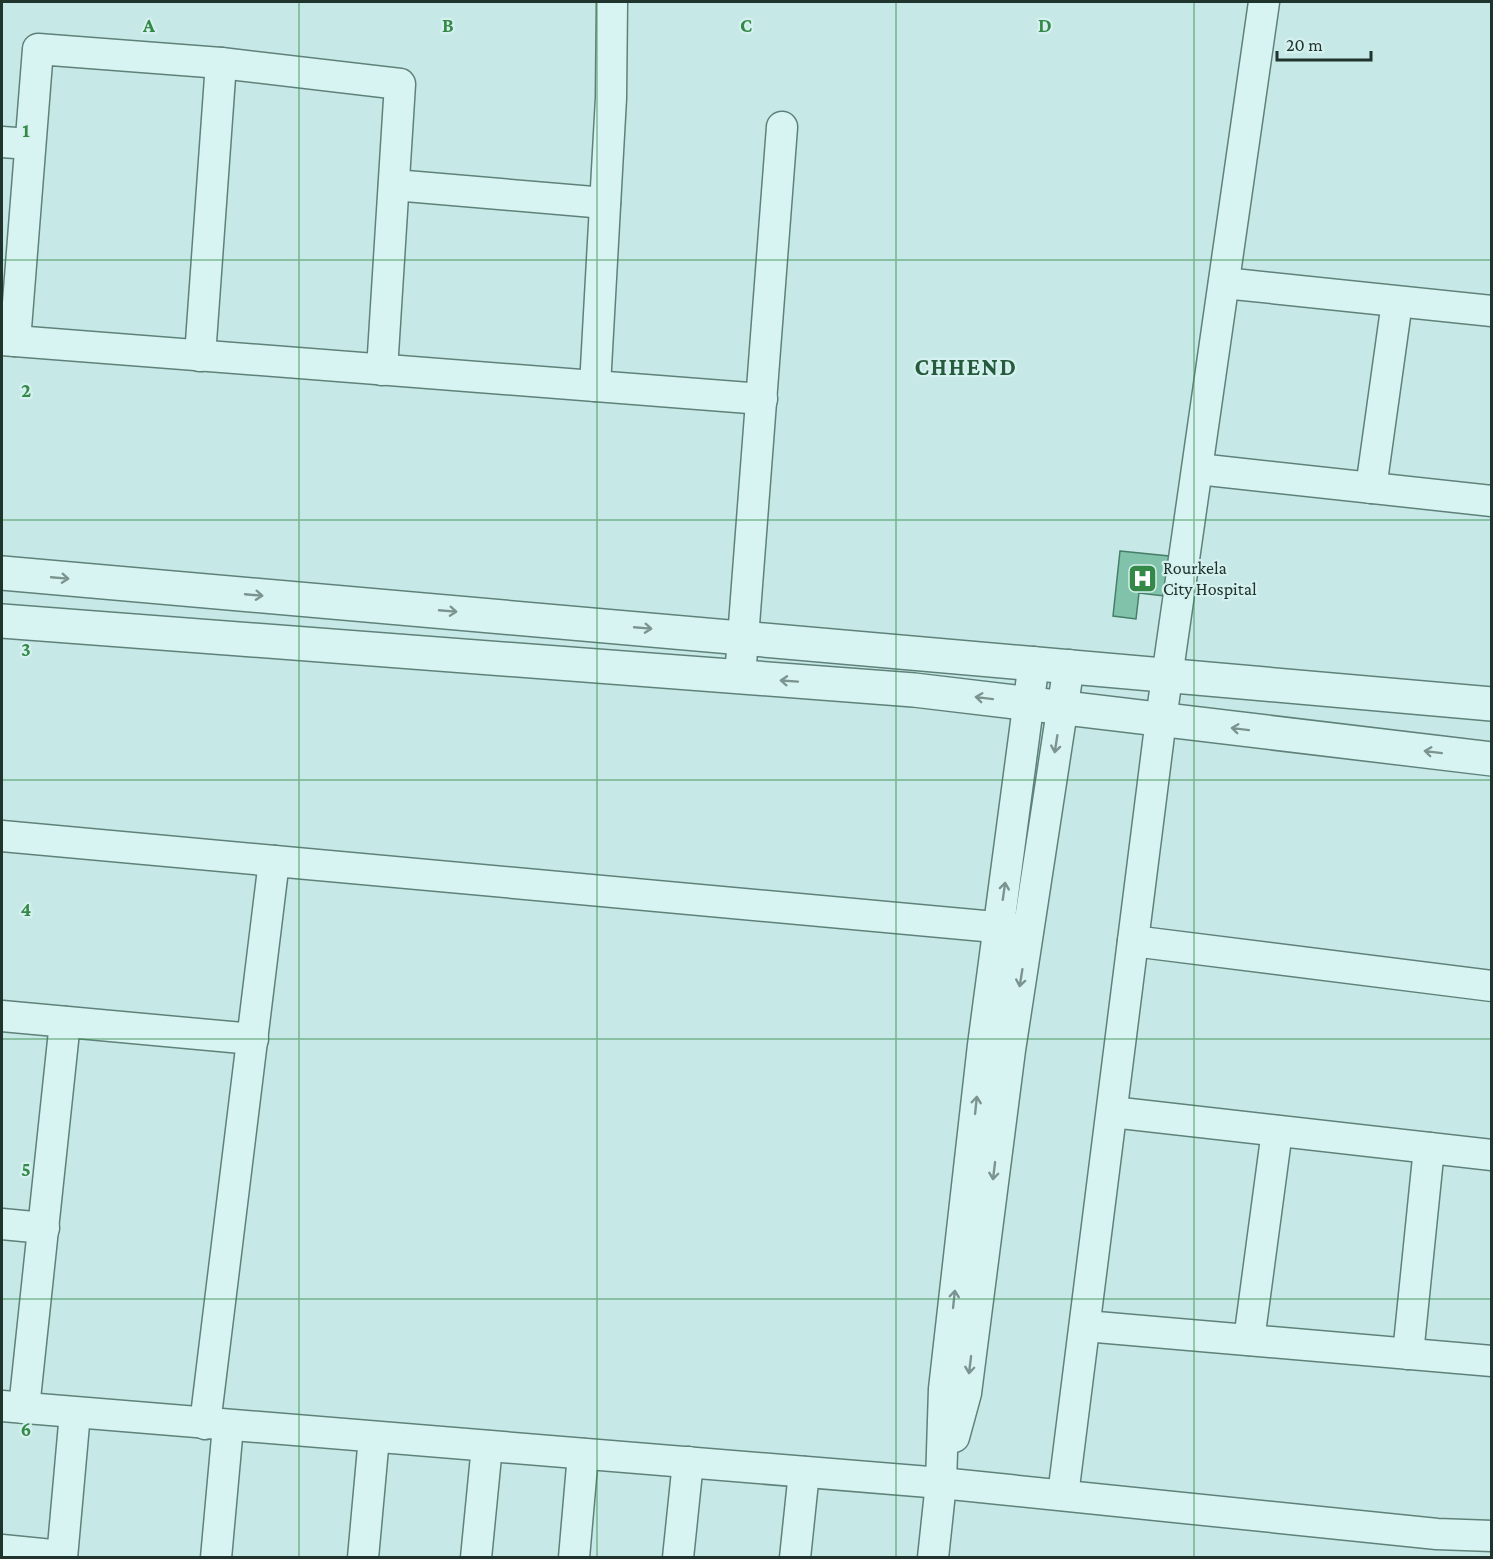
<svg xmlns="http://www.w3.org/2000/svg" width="1493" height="1559" font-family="'Crimson Pro',serif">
<rect width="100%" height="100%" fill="#c6e8e6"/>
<!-- building -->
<path fill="#81c2aa" stroke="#477e68" stroke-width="1.5" d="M1120,551l49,5 -5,40 -25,-3 -3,26 -23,-3z"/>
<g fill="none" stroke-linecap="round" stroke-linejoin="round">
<defs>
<g id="minor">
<path d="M2,142l28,2"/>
<path d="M394,185l211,18"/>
<path d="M1224,283l268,28"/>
<path d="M2,340l760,59"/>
<path d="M15,341l23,-292 183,14 179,21 -18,286"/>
<path d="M200,356l21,-293"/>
<path d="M595,386l16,-288 1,-96"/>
<path d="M1198,469l294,32"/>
<path d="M1371,488l26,-186"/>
<path d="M740,677l42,-550"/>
<path d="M2,836l1026,94"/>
<path d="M1133,941l359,45"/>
<path d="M2,1016l251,23"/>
<path d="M1112,1112l380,43"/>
<path d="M2,1224l42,4"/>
<path d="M1085,1326l407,35"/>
<path d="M1249,1340l28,-209"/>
<path d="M1408,1354l21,-206"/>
<path d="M2,1406l939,77 496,51 55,2"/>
<path d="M24,1408l41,-386"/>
<path d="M205,1424l69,-563"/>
<path d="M954,1437l12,-44 44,-343 59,-385"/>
<path d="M1063,1495l98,-776 103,-717"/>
<path d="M2,1550l60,6"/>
<path d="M62,1558l13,-145"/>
<path d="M216,1558l12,-132"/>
<path d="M363,1558l11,-121"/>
<path d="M476,1558l11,-112"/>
<path d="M574,1558l9,-104"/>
<path d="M678,1558l10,-96"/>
<path d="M795,1558l9,-86"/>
<path d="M933,1558l8,-75 3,-94 39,-344 51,-383"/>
</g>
<g id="tertiary">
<path d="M2,573l1490,131"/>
<path d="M2,621l912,69 578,69"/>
</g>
</defs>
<!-- minor casing -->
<use href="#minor" stroke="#5e8279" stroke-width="33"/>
<!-- tertiary casing -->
<use href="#tertiary" stroke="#5e8279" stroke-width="36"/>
<!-- minor -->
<use href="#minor" stroke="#d8f4f2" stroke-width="30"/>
<!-- tertiary -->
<use href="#tertiary" stroke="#d8f4f2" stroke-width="33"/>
</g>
<!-- one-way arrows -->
<defs><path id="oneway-shaft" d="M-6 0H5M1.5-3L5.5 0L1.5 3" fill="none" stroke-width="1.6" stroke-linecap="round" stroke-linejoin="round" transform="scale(1.5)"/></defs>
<g stroke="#7c9490">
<use href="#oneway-shaft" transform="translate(60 578) rotate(5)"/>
<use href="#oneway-shaft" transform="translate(254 595) rotate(5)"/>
<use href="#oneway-shaft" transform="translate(448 611) rotate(5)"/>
<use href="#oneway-shaft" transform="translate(643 628) rotate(5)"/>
<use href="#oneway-shaft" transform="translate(789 681) rotate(-176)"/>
<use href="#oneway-shaft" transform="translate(984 698) rotate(-173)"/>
<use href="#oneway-shaft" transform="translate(1240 729) rotate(-173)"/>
<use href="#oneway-shaft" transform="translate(1056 744) rotate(99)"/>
<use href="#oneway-shaft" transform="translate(1433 752) rotate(-173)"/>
<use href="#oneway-shaft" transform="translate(1004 891) rotate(-82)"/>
<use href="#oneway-shaft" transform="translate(1021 978) rotate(99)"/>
<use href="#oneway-shaft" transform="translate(976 1105) rotate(-84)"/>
<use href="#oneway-shaft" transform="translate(994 1171) rotate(97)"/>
<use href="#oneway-shaft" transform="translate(954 1299) rotate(-84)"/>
<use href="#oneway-shaft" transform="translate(970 1365) rotate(97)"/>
</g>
<!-- grid -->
<path fill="none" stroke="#358947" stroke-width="1.5" stroke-opacity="0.55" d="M299,2v1556M597,2v1556M896,2v1556M1194,2v1556M2,260h1490M2,520h1490M2,780h1490M2,1039h1490M2,1299h1490"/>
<!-- icons -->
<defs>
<symbol id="hospital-square" viewBox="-11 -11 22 22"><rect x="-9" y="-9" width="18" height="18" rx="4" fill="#358947" stroke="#d5f1ef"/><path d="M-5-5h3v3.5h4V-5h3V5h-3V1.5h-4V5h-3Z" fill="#fff"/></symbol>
</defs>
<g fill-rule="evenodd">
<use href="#hospital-square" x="1126" y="562" width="33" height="33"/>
</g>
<g text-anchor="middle" stroke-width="4.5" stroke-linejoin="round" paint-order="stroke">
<!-- poi labels -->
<g font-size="18" fill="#20342e" stroke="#d5f1ef" text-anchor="start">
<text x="1163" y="574">Rourkela<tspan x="1163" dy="21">City Hospital</tspan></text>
</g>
<!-- district labels -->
<g font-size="24" font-weight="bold" letter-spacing="1.5" fill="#255b3c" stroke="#d5f1ef">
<text x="966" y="375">CHHEND</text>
</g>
</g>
<g font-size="20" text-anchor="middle" font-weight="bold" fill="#358947" stroke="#d5f1ef" stroke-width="4.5" stroke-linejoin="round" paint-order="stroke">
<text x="149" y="32">A</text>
<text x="448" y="32">B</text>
<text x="746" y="32">C</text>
<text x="1045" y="32">D</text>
<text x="26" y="137">1</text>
<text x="26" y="397">2</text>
<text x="26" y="656">3</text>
<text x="26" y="916">4</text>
<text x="26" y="1176">5</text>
<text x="26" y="1436">6</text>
</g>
<!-- border -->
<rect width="1493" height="1559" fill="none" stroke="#20342e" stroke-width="6"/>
<!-- scale -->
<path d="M1277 51v9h94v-9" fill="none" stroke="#20342e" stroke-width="3"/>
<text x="1286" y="51" font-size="18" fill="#20342e" stroke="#d5f1ef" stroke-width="4.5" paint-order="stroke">20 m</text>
</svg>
